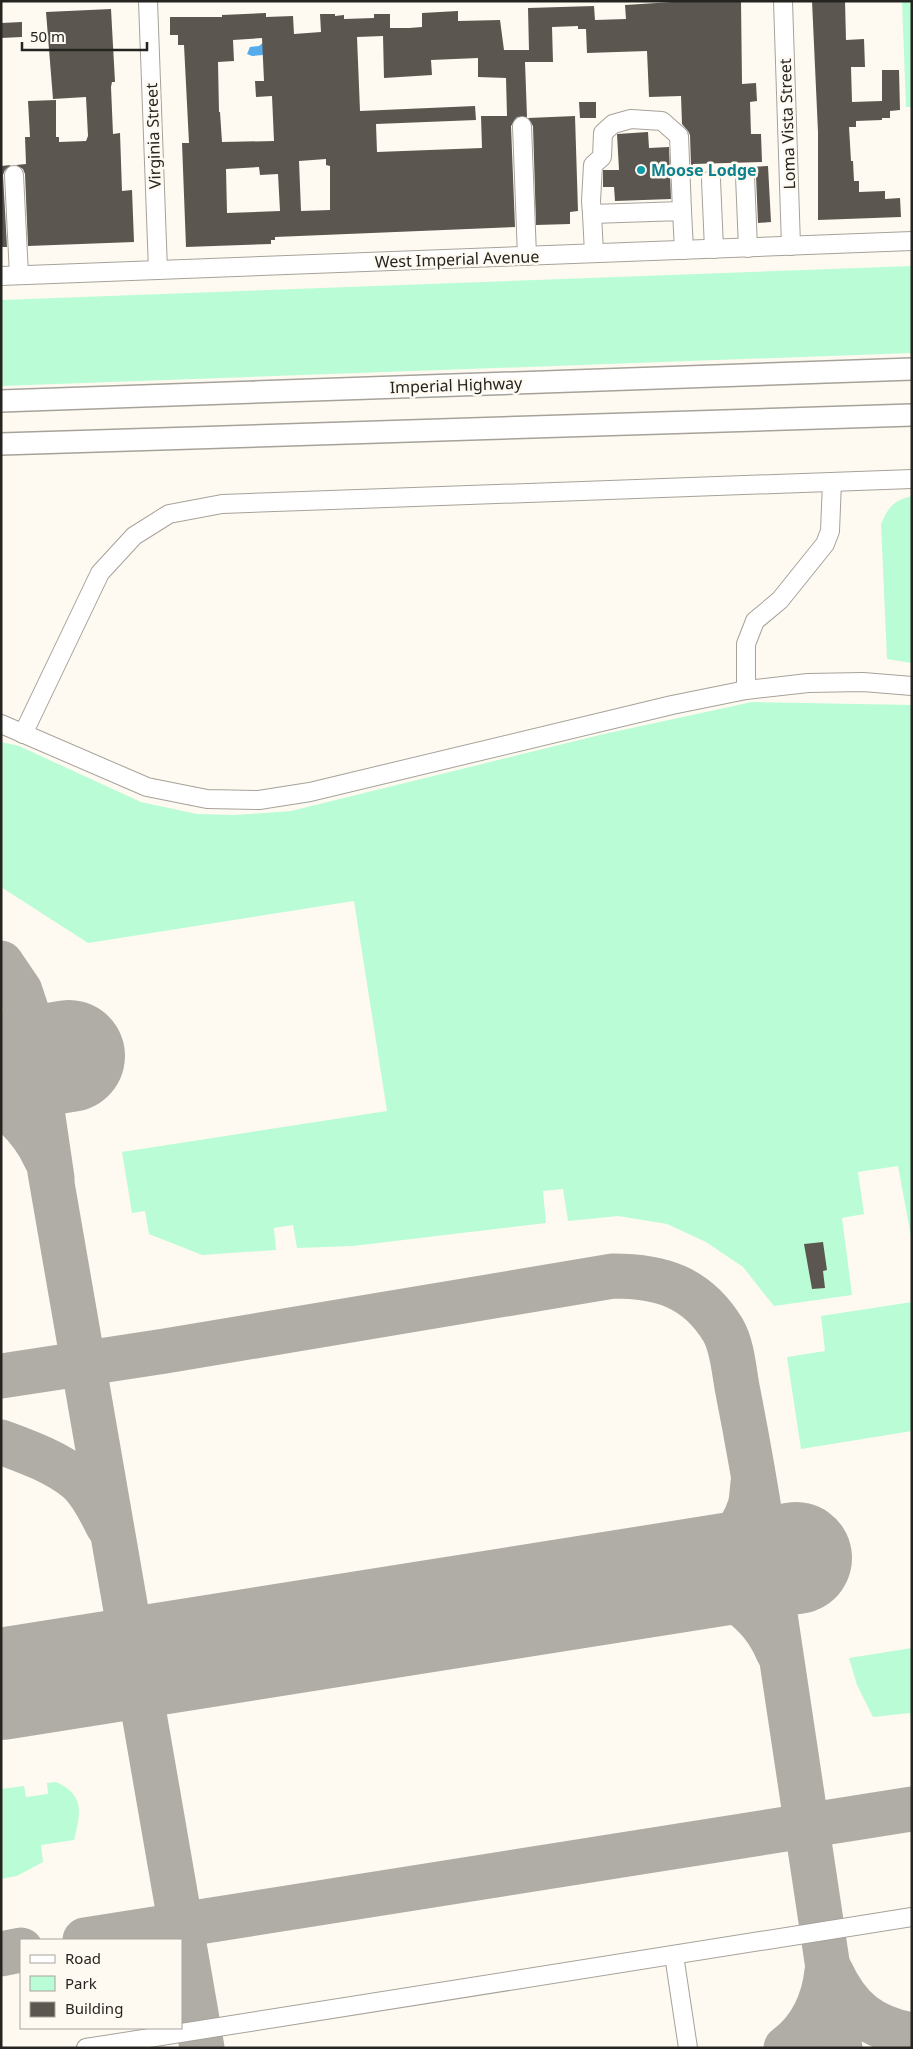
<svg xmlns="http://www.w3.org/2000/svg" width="913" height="2049" font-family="'Noto Sans',sans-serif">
<rect width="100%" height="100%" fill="#fefaf1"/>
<!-- green -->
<g fill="#bafcd5">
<path d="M902,1h10v106h-6z"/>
<path d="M912,266v87l-911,33v-86z"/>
<path d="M912,496v167l-25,-4 -6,-135c8,-18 12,-23 31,-28z"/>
<path d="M752,702l160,3v537l-14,-76 -40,6 6,42 -22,4 10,77 -78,11 -31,-39 -37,-25 -39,-18 -49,-8 -50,5 -5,-32 -20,2 3,32 -193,23 -56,2 -4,-23 -19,3 2,22 -74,5 -53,-21 -4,-23 -13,2 -10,-61 265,-41 -33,-210 -266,42 -87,-56v-145l18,4 122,56 56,12 38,1 56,-4 313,-77z"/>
<path d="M912,1302v129l-111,18 -14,-92 38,-6 -4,-35z"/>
<path d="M912,1648v77l-2,-12 -37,4 -16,-32 -8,-27z"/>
<path d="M56,1782c29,13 25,31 18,58l-33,5 2,17 -26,14 -16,3v-90l23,-3 2,11 22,-3 -1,-11z"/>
</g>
<!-- water -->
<path fill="#56abea" d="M264,42l-1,13 -11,1 -5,-2 3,-7 9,-1z"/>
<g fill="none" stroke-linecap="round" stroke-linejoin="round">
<!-- taxiway -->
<g stroke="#b0aca6" stroke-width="45">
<path d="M1,963l19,28 8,24 24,163"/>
<path d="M1,1104c20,15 35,32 45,55"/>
<path d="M50,1172l152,876"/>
<path d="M1,1376l164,-25 448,-75c48,0 84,11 110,54 10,17 11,43 15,62 9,46 17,91 24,136 26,173 52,347 78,520"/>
<path d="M1,1442c27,10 55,20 77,38 13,12 22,30 30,46"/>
<path d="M676,1577c45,11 83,29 102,75"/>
<path d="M676,1577c32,-14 63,-35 74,-71 2,-7 2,-15 3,-23"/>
<path d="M85,1940l827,-131"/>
<path d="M1,1954l20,-4"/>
<path d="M831,1972c17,37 40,56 81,63"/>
<path d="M786,2048c25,-18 38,-47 41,-77"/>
</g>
<!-- runway -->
<g stroke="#b0aca6" stroke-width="112">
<path d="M1,1067l68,-11"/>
<path d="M1,1684l795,-126"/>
</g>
</g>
<!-- building -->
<g fill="#5b5750" fill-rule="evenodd">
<path d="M688,1h53l1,83 14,-1 1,18 -7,1 1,32h10l1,28 -69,2v2h-2l-1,-31 -2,-4 -6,-7 -1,-28 -32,1 -2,-46 -60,2 -1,-24h-8v-3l-26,1 1,35h-28l2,55h-10l-6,9 4,101 -240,10v3h-4v4l-85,3 -4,-104h7l-5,-98h-6v-10h-8v-18h52v-2l44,-2v4l27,-1 1,18 27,-2 -1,-18h15v2l9,-1v4l30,-1v-4h16v14h19l13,-1v-14l36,-2v10l42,-1 4,30h25l-1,-42 66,-2 1,14 31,-1 -1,-14zM383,36l1,42 48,-3 -1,-15 47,-2v19l28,1 1,38h-26l1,32 -105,4 -1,-28 100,-4 -1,-14 -115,5 -3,-74zM262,38l2,43h-9l1,16 16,-1 2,45 -52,1 -2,-30h-1l-1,-50 16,-1 -1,-21zM326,159v6l4,1v44l-29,1 -2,-50zM259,167l1,8 18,-1 2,37 -53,2 -1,-44z"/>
<path d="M812,1h33l1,39 18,-1 1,28h-14l1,35 30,-1v-31h17l1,40 -10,1v7h-8v2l-26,1v6h-7l2,34h2l1,20h5v11l26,-1v8l15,-1 1,19 -83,3v-88z"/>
<path d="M111,9l4,73h-3l-1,5 2,47 7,-1 2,58 10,-1 2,52 -106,4 -3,-72 -2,-5 -7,-4 10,-1 -1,-27h5l-2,-36 28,-1v37h3v5l27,-1 2,-5 -2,-39 -33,2 -7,-87z"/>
<path d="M22,22v15l-21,1v-15z"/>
<path d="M579,102h17v16h-16z"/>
<path d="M575,116l3,95 -8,1v12l-34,1 -3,-99 -5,-8z"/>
<path d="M648,132l1,16 20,-1 2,52 -56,2 -1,-14h-11v-17h16l-2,-36z"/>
<path d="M11,165l-6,5 -2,5 4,72h-6v-81z"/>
<path d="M768,166l3,56 -13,1 -2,-47 -6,-9z"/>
<path d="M823,1242l4,28 -4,1 2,17 -13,1 -8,-45z"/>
</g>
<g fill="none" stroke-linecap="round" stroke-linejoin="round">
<defs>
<g id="minor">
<path d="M148,1l10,269"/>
<path d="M783,1l8,245"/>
<path d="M522,126l5,130"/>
<path d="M14,175l5,100"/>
<path d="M745,176l3,72"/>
<path d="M711,180l3,69"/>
<path d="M592,214l-1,-13 2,-36 9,-8 1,-24 10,-9 18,-5 31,2 17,15 3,75"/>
<path d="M594,253l-2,-39 90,-3 2,39"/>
<path d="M1,276l911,-35"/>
<path d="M746,690v-46l9,-23 25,-21 45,-56 5,-13 2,-49"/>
<path d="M1,724l146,63 60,12 52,1 51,-8 362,-87 74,-15 62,-7 55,-1 49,4"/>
<path d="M23,734l77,-161 34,-37 35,-22 53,-10 690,-25"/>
<path d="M674,1955l14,93"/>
<path d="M86,2048l826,-131"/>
</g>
<g id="major">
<path d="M1,401l911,-32"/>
<path d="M1,444l911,-29"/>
</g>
</defs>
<!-- minor casing -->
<use href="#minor" stroke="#a6a29a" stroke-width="20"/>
<!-- major casing -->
<use href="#major" stroke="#a6a29a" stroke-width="24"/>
<!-- minor -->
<use href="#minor" stroke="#fff" stroke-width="18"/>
<!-- major -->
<use href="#major" stroke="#fff" stroke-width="21"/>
</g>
<!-- markers -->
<circle fill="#0f9aa8" stroke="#fefaf1" stroke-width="2" cx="641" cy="170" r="5"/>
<g text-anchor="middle" stroke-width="5" stroke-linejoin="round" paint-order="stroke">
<!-- street labels -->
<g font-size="16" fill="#262421" stroke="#fefaf1">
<text transform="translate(787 124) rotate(-92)" y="6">Loma Vista Street</text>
<text transform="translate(153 136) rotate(-92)" y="6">Virginia Street</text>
<text transform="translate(457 259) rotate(-2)" y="6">West Imperial Avenue</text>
<text transform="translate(456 385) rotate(-2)" y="6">Imperial Highway</text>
</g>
<!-- culture labels -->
<g font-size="16" font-weight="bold" fill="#0d838f" stroke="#fefaf1" text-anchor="start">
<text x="651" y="176">Moose Lodge</text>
</g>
</g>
<!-- border -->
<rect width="913" height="2049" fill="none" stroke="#262421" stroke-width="5"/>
<!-- legend -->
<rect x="20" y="1939" width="162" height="90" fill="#fefaf1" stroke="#a8a49e"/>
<rect x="30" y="1955" width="25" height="8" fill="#ffffff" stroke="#a8a49e"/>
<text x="65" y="1964" font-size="15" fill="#262421">Road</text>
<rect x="30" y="1976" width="25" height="15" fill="#bafcd5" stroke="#a8a49e"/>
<text x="65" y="1989" font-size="15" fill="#262421">Park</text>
<rect x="30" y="2002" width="25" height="15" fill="#5b5750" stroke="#a8a49e"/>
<text x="65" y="2014" font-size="15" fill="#262421">Building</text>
<!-- scale -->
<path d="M22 42v8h125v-8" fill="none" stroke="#262421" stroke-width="2.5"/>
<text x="30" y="42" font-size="15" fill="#262421" stroke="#fefaf1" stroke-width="4" paint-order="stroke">50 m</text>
</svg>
